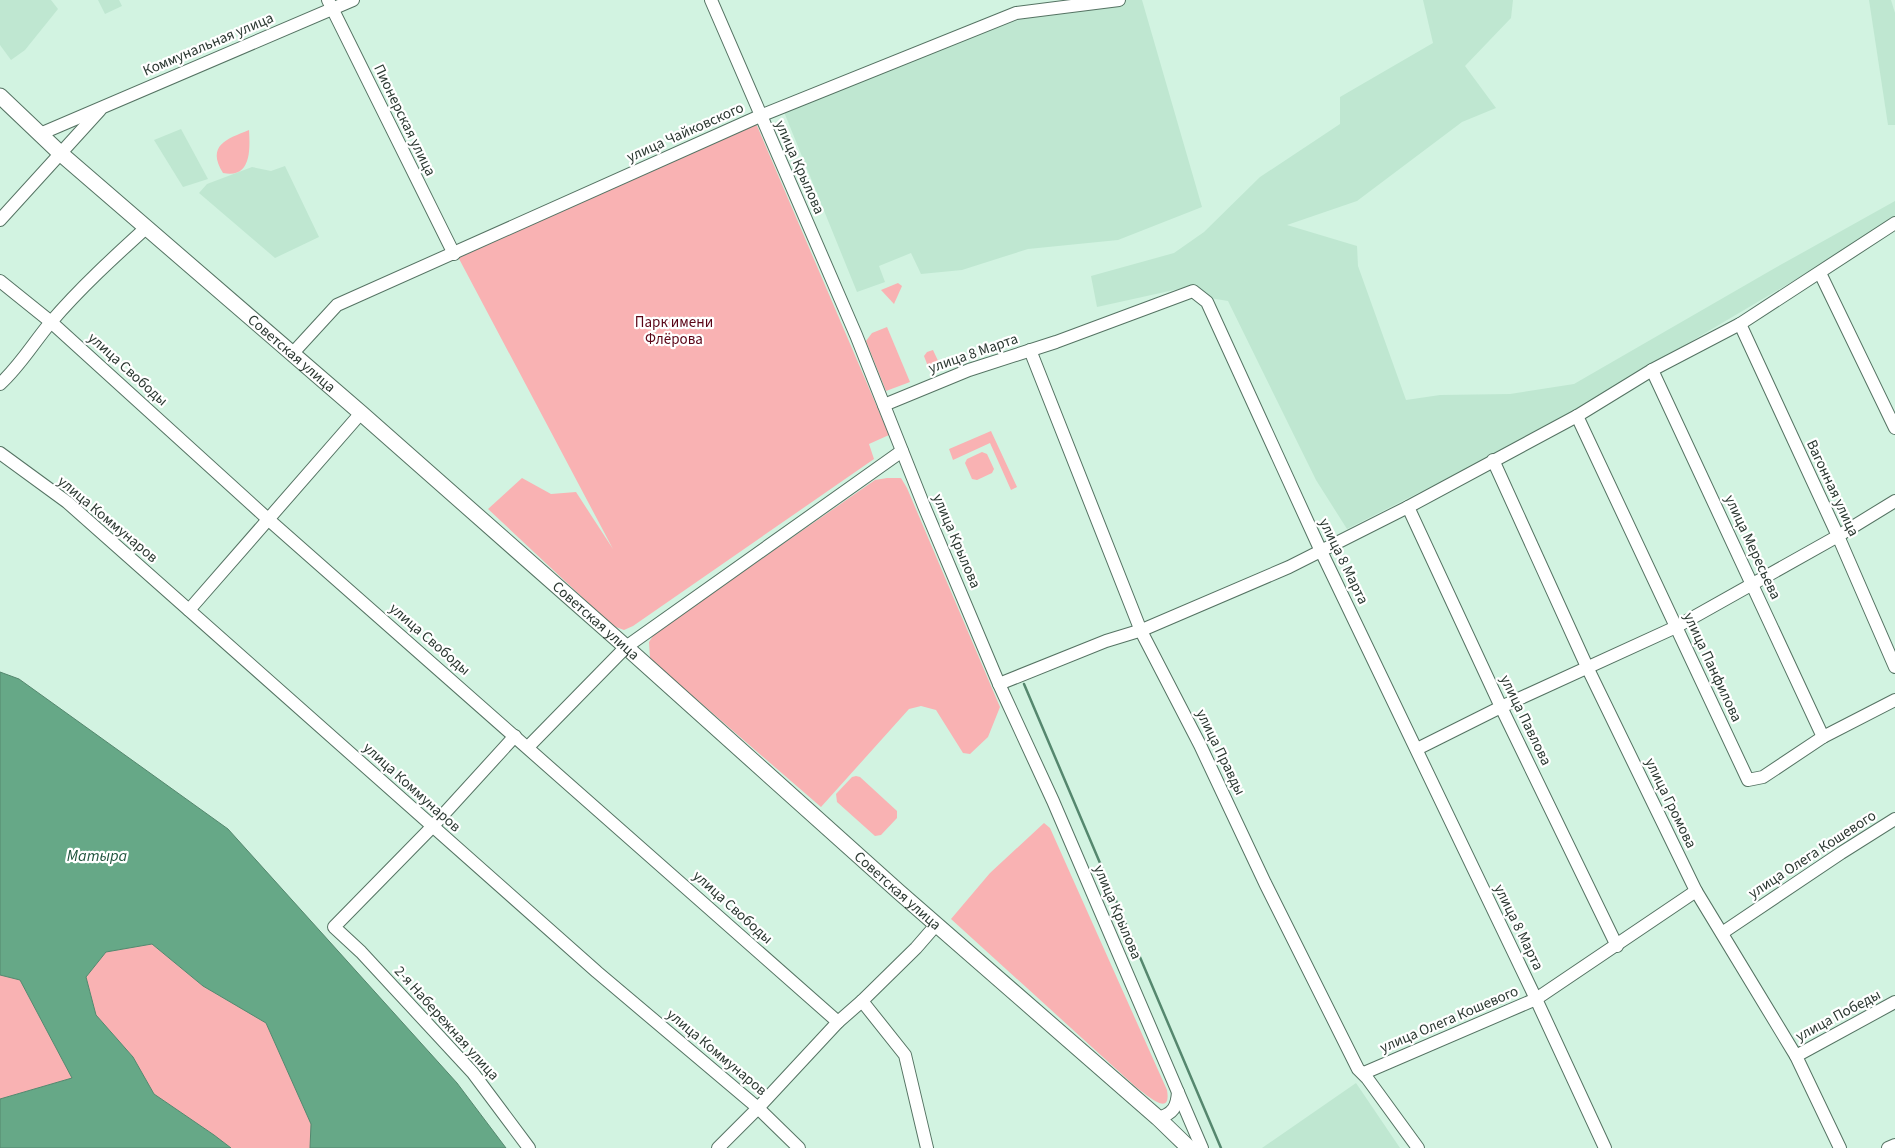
<svg xmlns="http://www.w3.org/2000/svg" width="1895" height="1148" font-family="'Source Sans 3',sans-serif">
<rect width="100%" height="100%" fill="#d2f3e1"/>
<!-- built -->
<g fill="#bfe7d1">
<path d="M0,0h51l7,9 -33,41 -14,10 -11,-15z"/>
<path d="M98,0h21l3,6 -17,8z"/>
<path d="M1108,0h34l60,207 -84,33 -90,9 -66,21 -41,4 -10,-21 -32,13 6,16 -28,10 -73,-180 214,-90z"/>
<path d="M1423,0h90l-2,18 -46,48 31,42 -34,14 -105,79 -70,24 70,21 1,20 48,134 34,-5 70,-1 64,-10 201,-116 120,-67v23l-90,50 -274,162 -184,93 -31,-49 -88,-179 -30,-5 -6,-10 -95,21 -6,-31 83,-23 30,-21 56,-55 80,-53v-27l93,-54z"/>
<path d="M1869,0h22l4,13v112h-7z"/>
<path d="M181,129l27,50 -25,8 -29,-47z"/>
<path d="M285,166l34,71 -44,21 -76,-65 8,-9 45,-17 19,4z"/>
<path d="M1356,1083l44,65h-139h1z"/>
</g>
<!-- green -->
<g fill="#f9b2b3">
<path d="M755,121l134,314 -20,9 5,15 -241,167 -9,4 -11,-4 -125,-117 34,-31 29,16 25,-2 37,57 -156,-294z"/>
<path d="M249,130c1,18 3,49 -26,43 -17,-28 4,-34 26,-43z"/>
<path d="M898,283l4,3 -8,18 -13,-14z"/>
<path d="M887,327l23,55 -24,9 -20,-50 6,-8z"/>
<path d="M933,350l7,15 -11,4 -5,-13 3,-4z"/>
<path d="M991,431l26,56 -6,3 -21,-47 -37,17 -4,-11z"/>
<path d="M982,452l5,2 7,15 -2,4 -15,7 -5,-1 -7,-16 2,-4z"/>
<path d="M887,478h14l6,10 93,219 -12,30 -18,17 -7,-1 -27,-43 -15,-4 -12,3 -88,98 -171,-148 -1,-17 6,-9 220,-153z"/>
<path d="M856,776l4,1 37,34v7l-16,17 -6,1 -38,-34 -1,-8 16,-17z"/>
<path d="M1044,823l6,5 117,262c5,29 -21,4 -30,-2l-186,-169 39,-46z"/>
<path d="M152,944l51,42 63,37 45,101 -1,24h-79l-17,-13 -60,-41 -21,-37 -37,-42 -10,-38 20,-25z"/>
<path d="M0,975l20,5 52,98 -72,21z"/>
</g>
<!-- water -->
<path fill="#66a887" stroke="#55876e" d="M0,672l19,7 209,150 229,254 49,65h-196l1,-24 -45,-101 -63,-37 -51,-42 -46,8 -20,25 10,38 37,42 21,37 60,41 17,13h-231v-49l72,-21 -52,-98 -20,-5z"/>
<g fill="none" stroke-linecap="round" stroke-linejoin="round">
<!-- stream -->
<path stroke="#55876e" stroke-width="2.5" d="M1024,684l197,464"/>
<defs>
<g id="minor">
<path d="M328,0l126,254"/>
<path d="M711,0l145,335 68,171 75,178 54,117 149,347"/>
<path d="M40,134l313,-134"/>
<path d="M0,220l100,-110"/>
<path d="M1820,273l75,155"/>
<path d="M0,281l51,41 218,198 569,502"/>
<path d="M1740,324l98,212 57,131"/>
<path d="M1030,350l111,281 59,114 65,138 93,186 9,9 51,70"/>
<path d="M292,354l45,-49 423,-189 256,-103 103,-13"/>
<path d="M1652,370l171,367"/>
<path d="M0,384c20,-18 34,-42 51,-62 29,-34 63,-65 96,-95"/>
<path d="M884,405l85,-35 87,-28 137,-51 14,11 113,247 216,450 69,149"/>
<path d="M1577,416l171,364 15,-3 60,-40 72,-37"/>
<path d="M0,453l67,49 530,470 161,136 41,40"/>
<path d="M1493,460l95,209 108,222 100,165 44,92"/>
<path d="M1408,507l93,200 116,239"/>
<path d="M189,610l172,-197"/>
<path d="M999,684l107,-43 36,-11 147,-63 119,-60 169,-91 75,-46 88,-46 155,-101"/>
<path d="M515,736l-83,91 -98,100 27,25 112,121 56,75"/>
<path d="M528,747l98,-100 276,-196"/>
<path d="M1417,749l84,-42 175,-80 162,-91 57,-35"/>
<path d="M1722,933l119,-80 54,-34"/>
<path d="M862,1001l43,54 22,93"/>
<path d="M1796,1056l99,-54"/>
<path d="M1364,1073l172,-74 160,-108"/>
<path d="M1158,1118c15,-4 19,-11 20,-26"/>
<path d="M718,1148l40,-40 80,-86 24,-21 54,-53 20,-23"/>
<path d="M1888,1148l7,-3"/>
</g>
<g id="major">
<path id="s1" d="M0,96l60,57 301,260 265,234 273,245 259,226 31,30"/>
</g>
</defs>
<!-- minor casing -->
<use href="#minor" stroke="#557363" stroke-width="14"/>
<!-- major casing -->
<use href="#major" stroke="#557363" stroke-width="17"/>
<!-- minor -->
<use href="#minor" stroke="#fff" stroke-width="12"/>
<!-- major -->
<use href="#major" stroke="#fff" stroke-width="15"/>
</g>
<g text-anchor="middle" stroke-width="4.5" stroke-linejoin="round" paint-order="stroke">
<!-- street labels -->
<g font-size="15" fill="#2c3932" stroke="#fff">
<text transform="translate(208 44) rotate(-23)" y="5">Коммунальная улица</text>
<text transform="translate(405 120) rotate(64)" y="5">Пионерская улица</text>
<text transform="translate(685 132) rotate(-24)" y="5">улица Чайковского</text>
<text transform="translate(800 167) rotate(66)" y="5">улица Крылова</text>
<text dy="5" stroke="none"><textPath href="#s1" startOffset="389">Советская улица</textPath></text>
<text transform="translate(973 353) rotate(-19)" y="5">улица 8 Марта</text>
<text transform="translate(128 369) rotate(42)" y="5">улица Свободы</text>
<text transform="translate(1833 488) rotate(65)" y="5">Вагонная улица</text>
<text transform="translate(108 519) rotate(40)" y="5">улица Коммунаров</text>
<text transform="translate(957 541) rotate(67)" y="5">улица Крылова</text>
<text transform="translate(1753 547) rotate(65)" y="5">улица Мересьева</text>
<text transform="translate(1344 561) rotate(64)" y="5">улица 8 Марта</text>
<text dy="5" stroke="none"><textPath href="#s1" startOffset="794">Советская улица</textPath></text>
<text transform="translate(430 639) rotate(41)" y="5">улица Свободы</text>
<text transform="translate(1713 667) rotate(65)" y="5">улица Панфилова</text>
<text transform="translate(1526 720) rotate(64)" y="5">улица Павлова</text>
<text transform="translate(1221 752) rotate(64)" y="5">улица Правды</text>
<text transform="translate(412 787) rotate(42)" y="5">улица Коммунаров</text>
<text transform="translate(1671 803) rotate(64)" y="5">улица Громова</text>
<text transform="translate(1812 854) rotate(-33)" y="5">улица Олега Кошевого</text>
<text dy="5" stroke="none"><textPath href="#s1" startOffset="1199">Советская улица</textPath></text>
<text transform="translate(733 907) rotate(42)" y="5">улица Свободы</text>
<text transform="translate(1118 912) rotate(67)" y="5">улица Крылова</text>
<text transform="translate(1519 927) rotate(64)" y="5">улица 8 Марта</text>
<text transform="translate(1838 1015) rotate(-28)" y="5">улица Победы</text>
<text transform="translate(1449 1019) rotate(-23)" y="5">улица Олега Кошевого</text>
<text transform="translate(447 1023) rotate(48)" y="5">2-я Набережная улица</text>
<text transform="translate(717 1052) rotate(40)" y="5">улица Коммунаров</text>
</g>
<!-- park labels -->
<g font-size="15" fill="#5a0516" stroke="#fff">
<text x="674" y="327">Парк имени<tspan x="674" dy="17">Флёрова</tspan></text>
</g>
<!-- water labels -->
<g font-size="16" font-style="italic" fill="#1f533c" stroke="#fff">
<text x="97" y="861">Матыра</text>
</g>
</g>
</svg>
